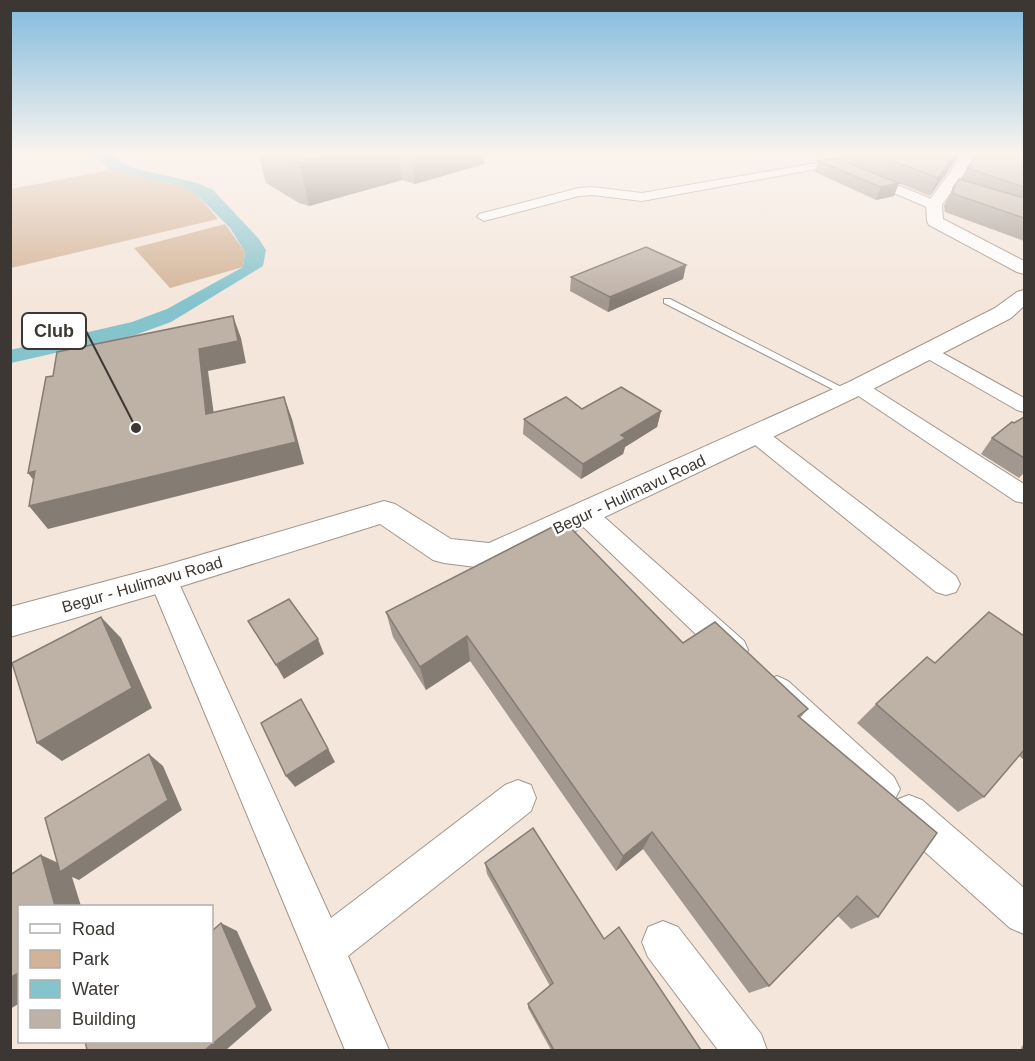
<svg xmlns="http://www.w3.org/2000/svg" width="1035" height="1061" font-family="Arial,sans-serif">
<rect width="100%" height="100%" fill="#f4e6db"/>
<!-- green -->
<g fill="#d3b397">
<path d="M110,170l68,15 19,10 21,24 -207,49v-79z"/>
<path d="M225,224l20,28 -2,15 -73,21 -36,-40z"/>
</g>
<!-- water -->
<path fill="#85c3cd" d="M90,153h20l19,14 69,16 15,7 45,48 8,12 -3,16 -92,56 -36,13 -124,28 -1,-13 122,-28 35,-13 76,-42 2,-15 -15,-24 -33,-33 -19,-10 -68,-15z"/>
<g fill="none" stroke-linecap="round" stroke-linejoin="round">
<defs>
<path id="service" d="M664,299h6l181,93 -5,3 -4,-1 -178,-91z"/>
<g id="minor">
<path d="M834,160l4,1v4l-196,36 -50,-6 -13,1 -95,25 -7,-4 2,-3 100,-26 13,-1 50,6z"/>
<path d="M865,172l74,30 2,3 -2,3h-10l-68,-29v-6z"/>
<path d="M928,345l96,53v14l-7,-2 -96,-55 -2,-4 2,-4z"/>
<path d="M858,381l7,2 159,101v19l-9,-2 -164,-110 -3,-4 3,-4z"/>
<path d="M757,428l8,2 191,146 4,8 -4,8 -10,3 -10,-3 -187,-152 -3,-5 3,-5z"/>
<path d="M585,505l9,3 150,133 4,9 -4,9 -11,4 -11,-4 -146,-139 -3,-6 3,-6z"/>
<path d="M163,568l10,3 4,8 154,339 174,-133 13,-5 13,5 5,13 -5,13 -183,145 41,94h-44l-196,-471 4,-8z"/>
<path d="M777,676l11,5 106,96 6,12 -6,12 -12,6 -12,-6 -104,-100 -5,-10 5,-10z"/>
<path d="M909,795l13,5 102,88v46l-14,-6 -114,-102 -5,-13 5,-13z"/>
<path d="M663,921l15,6 83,107 6,16h-49l-70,-93 -6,-15 6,-15z"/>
</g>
<g id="tertiary">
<path d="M964,153h14l-36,52 1,14 81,42v13l-7,-2 -88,-47 -2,-4 -1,-16z"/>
<path d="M1024,290v16l-13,12 -144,74 -363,173 -12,4 -48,-6 -11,-3 -53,-36 -217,68 -153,45v-30l153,-41 221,-65 11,3 56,35 38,4 360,-161 146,-74 22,-16z"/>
</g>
</defs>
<!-- service casing -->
<use href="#service" stroke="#a2958b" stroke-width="2"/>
<!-- minor casing -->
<use href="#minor" stroke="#a2958b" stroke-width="2"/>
<!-- tertiary casing -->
<use href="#tertiary" stroke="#a2958b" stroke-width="2"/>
<!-- service -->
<use href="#service" fill="#fff" fill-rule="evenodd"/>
<!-- minor -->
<use href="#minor" fill="#fff" fill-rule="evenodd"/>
<!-- tertiary -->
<use href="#tertiary" fill="#fff" fill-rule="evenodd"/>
</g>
<!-- wall -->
<g fill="#a3988f">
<path d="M258,153h226v11l-69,20 -13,-4 -93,26 -10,-3 -33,-20z"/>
<path d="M826,153h135l-31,43z"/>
<path d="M1024,153v88l-79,-29 -1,-6 9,-18 8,-9 6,-11z"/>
<path d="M818,161l81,22 -5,13 -18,4 -61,-28z"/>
<path d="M686,265l-3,14 -75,33 -38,-21 1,-14z"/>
<path d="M582,409l79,2 -4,16 -32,20 -2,7 -42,25 -58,-45 1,-15z"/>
<path d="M1024,417v56l-5,5 -38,-24 11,-16z"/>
<path d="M386,612l297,31 125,66 -8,9 78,199 -27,12 -13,-13 -69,70 -20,7 -106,-144 -27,22 -146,-210 -44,29 -33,-53z"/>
<path d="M1024,636v124l-5,-4 -35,41 -26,15 -101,-89 19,-19 59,-41z"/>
<path d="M485,863l119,76 97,111h-150l-23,-42v-4l22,-18 -63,-112z"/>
<path d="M1024,1043v7h-4z"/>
</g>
<!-- shaded-wall -->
<g fill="#857c74">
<path d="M338,153h60l4,27 -93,26 -10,-44z"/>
<path d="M411,153h73v11l-69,20z"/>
<path d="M957,153h4l-31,43 8,-18z"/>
<path d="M899,183l-5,13 -18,4 5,-13z"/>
<path d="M686,265l-3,14 -75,33 2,-15z"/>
<path d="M233,316l8,22 5,25 -38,8 9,66 -11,-23 -7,-65z"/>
<path d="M284,397l8,22 12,45 -256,65 -19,-23z"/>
<path d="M661,411l-4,16 -32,20 -2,7 -42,25 2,-15 38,-29z"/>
<path d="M35,471l11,25 -18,-23z"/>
<path d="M101,617l20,21 31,70 -90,53 -25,-18z"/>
<path d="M467,636l3,25 -44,29 -6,-23z"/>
<path d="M318,639l6,15 -40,25 -8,-14z"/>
<path d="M309,712l26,50 -40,25 -9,-11z"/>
<path d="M149,754l14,12 19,44 -103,70 -7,-3 9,29h-26l-14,-51 26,12z"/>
<path d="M652,832l-9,17 -27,22 7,-15z"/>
<path d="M221,923l16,8 35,79 -46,40h-21z"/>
<path d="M20,972v31l-10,6v-31z"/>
</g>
<!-- building -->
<g fill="#beb1a6" stroke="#857c74" stroke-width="1.5">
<path d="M276,153h62l-39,9 -11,-3z"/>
<path d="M873,153h84l-19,25z"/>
<path d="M978,153h46v34l-57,-19z"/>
<path d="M836,158l63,25 -18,4 -63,-26z"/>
<path d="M959,179l65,19v20l-70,-24 -1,-6z"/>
<path d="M646,247l40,18 -76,32 -39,-20z"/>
<path d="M233,316l5,25 -39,8 7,65 78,-17 12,45 -267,64 6,-35 -7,2 18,-96 7,-1 4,-24z"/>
<path d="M621,387l40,24 -40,24 5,3 -43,26 -59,-45 42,-22 16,12z"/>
<path d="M1024,417v41l-32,-20 20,-16 2,1z"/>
<path d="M564,521l119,122 32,-21 93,87 -10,7 139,117 -59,84 -21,-21 -88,90 -117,-154 -29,24 -156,-220 -47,31 -34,-55z"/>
<path d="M289,599l29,40 -42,26 -28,-44z"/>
<path d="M989,612l35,24v114l-40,47 -108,-93 51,-47 8,6z"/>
<path d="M101,617l31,71 -95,55 -25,-80z"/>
<path d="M301,699l27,50 -42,27 -25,-53z"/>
<path d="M149,754l19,46 -108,72 -15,-54z"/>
<path d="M533,828l71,111 15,-12 82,123h-147l-26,-46 25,-21 -68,-120z"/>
<path d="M41,855l14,51h-35v66l-10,6v-103z"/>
<path d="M221,923l36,84 -52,43h-118l-2,-9h127v-110z"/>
</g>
<!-- sky -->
<linearGradient id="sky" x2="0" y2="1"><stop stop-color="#80badd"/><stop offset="0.51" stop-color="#faf4ef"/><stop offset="1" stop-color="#faf4ef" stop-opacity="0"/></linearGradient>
<rect width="1035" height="301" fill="url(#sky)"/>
<g text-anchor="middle" stroke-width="5" stroke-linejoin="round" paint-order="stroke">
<!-- street labels -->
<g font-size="16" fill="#3c3732" stroke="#fff">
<text transform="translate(629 494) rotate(-25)" y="6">Begur - Hulimavu Road</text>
<text transform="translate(142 584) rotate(-16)" y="6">Begur - Hulimavu Road</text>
</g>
</g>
<!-- callouts -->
<path fill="none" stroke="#3c3732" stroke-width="2" d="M136 428L86 331"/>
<circle fill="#3c3732" stroke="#fff" stroke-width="2" cx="136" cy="428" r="6"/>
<rect fill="#fff" stroke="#3c3732" stroke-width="2" x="22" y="313" width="64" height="36" rx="6"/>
<g font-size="18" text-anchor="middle" font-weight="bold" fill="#3c3732">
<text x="54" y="337">Club</text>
</g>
<!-- border -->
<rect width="1035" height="1061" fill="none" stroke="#3c3732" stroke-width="24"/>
<!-- legend -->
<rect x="18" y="905" width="195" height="138" fill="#ffffff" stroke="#b1afad" stroke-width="1.5"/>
<rect x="30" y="924" width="30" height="9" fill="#ffffff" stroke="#b1afad" stroke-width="1.5"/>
<text x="72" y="935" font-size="18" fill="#3c3732">Road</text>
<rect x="30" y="950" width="30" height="18" fill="#d3b397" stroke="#b1afad" stroke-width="1.5"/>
<text x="72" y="965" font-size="18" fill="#3c3732">Park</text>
<rect x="30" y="980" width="30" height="18" fill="#85c3cd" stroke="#b1afad" stroke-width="1.5"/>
<text x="72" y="995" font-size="18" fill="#3c3732">Water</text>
<rect x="30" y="1010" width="30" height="18" fill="#beb1a6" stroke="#b1afad" stroke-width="1.5"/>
<text x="72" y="1025" font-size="18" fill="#3c3732">Building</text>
</svg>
